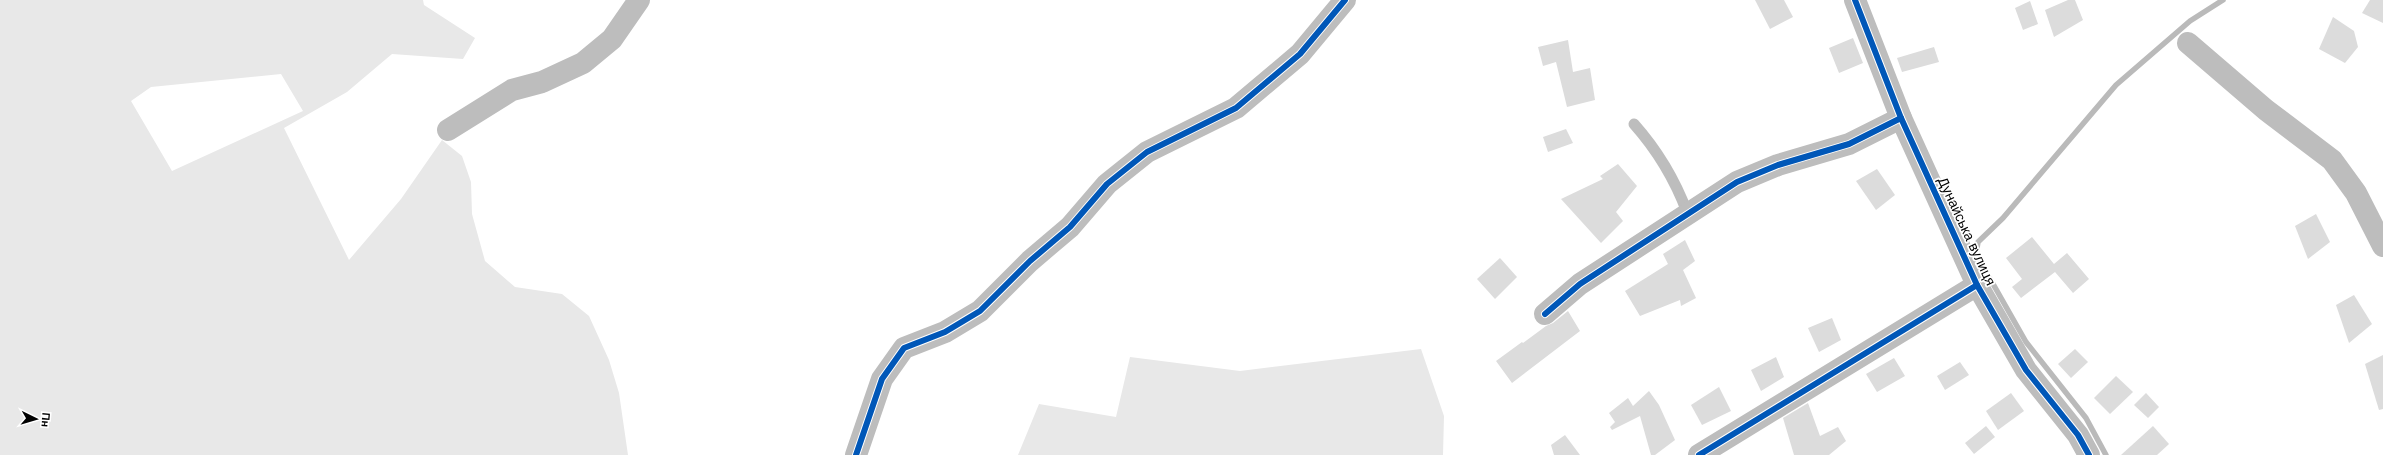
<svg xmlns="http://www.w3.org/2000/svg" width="2383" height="455" font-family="Arial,sans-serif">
<rect width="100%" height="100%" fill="#fff"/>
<!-- green -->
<g fill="#e8e8e8" fill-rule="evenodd">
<path d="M0,0h423l1,5 51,33 -12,21 -71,-5 -45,38 -63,36 65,132 52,-61 41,-59 20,16 9,26 1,32 13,47 30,26 47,7 27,22 20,44 10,33 9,62h-628zM281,74l22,37 -131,60 -41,-70 20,-14z"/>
<path d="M1421,349l23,67 -1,39h-425l21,-51 77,13 14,-60 110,14z"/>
</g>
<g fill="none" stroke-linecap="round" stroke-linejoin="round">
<!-- stream -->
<path stroke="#bababa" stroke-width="5.5" d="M2106,455l-20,-37 -60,-76 -50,-88 2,-12 25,-24 113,-133 74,-64 33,-21"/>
</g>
<!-- building -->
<g fill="#dcdcdc">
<path d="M1755,0h29l9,17 -23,12z"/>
<path d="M2068,0h7l8,20 -29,17 -9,-27z"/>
<path d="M2370,0h13v23l-21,-10z"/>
<path d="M2030,1l8,23 -15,6 -8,-22z"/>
<path d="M2333,17l21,14 4,16 -13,16 -26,-14z"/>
<path d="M1853,38l10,25 -24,10 -10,-25z"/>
<path d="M1568,40l5,32 17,-4 5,32 -28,7 -11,-45 -13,4 -5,-19z"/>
<path d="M1934,47l5,15 -37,10 -5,-14z"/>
<path d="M1566,129l7,14 -25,9 -5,-15z"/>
<path d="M1618,164l19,22 -21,26 7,9 -22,22 -40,-44 42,-20 -3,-3z"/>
<path d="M1877,169l18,26 -19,15 -20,-29z"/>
<path d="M2316,214l14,28 -22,17 -13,-33z"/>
<path d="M2032,237l22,27 13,-11 22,26 -16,14 -18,-21 -34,26 -9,-11 10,-8 -16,-21z"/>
<path d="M1685,240l10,21 -12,9 13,28 -15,8 -1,-6 -40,16 -15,-25 43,-27 -5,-10z"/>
<path d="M1500,258l17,19 -22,22 -18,-20z"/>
<path d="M2354,295l18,29 -23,19 -13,-38z"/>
<path d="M1568,311l12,20 -68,52 -16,-22 26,-19 1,1 23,-17 7,-3z"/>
<path d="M1832,318l9,22 -22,12 -11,-24z"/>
<path d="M2075,349l13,13 -17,16 -13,-14z"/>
<path d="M2383,355v54l-4,1 -14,-46z"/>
<path d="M1776,357l8,20 -23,14 -10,-21z"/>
<path d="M1894,358l11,18 -28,16 -11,-18z"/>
<path d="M1960,362l9,13 -24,15 -8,-14z"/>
<path d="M2116,376l17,16 -23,22 -16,-16z"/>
<path d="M1719,387l12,24 -29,14 -11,-20z"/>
<path d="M1649,391l10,14 16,35 -20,15h-4l-11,-39 -28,14 -2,-3 5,-5 -6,-9 19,-15 5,8z"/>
<path d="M2011,393l13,18 -26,19 -12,-19z"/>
<path d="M2146,393l13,14 -11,11 -14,-13z"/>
<path d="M1808,403l12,33 18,-9 8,14 -17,14h-35l-11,-37z"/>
<path d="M1986,426l9,11 -21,17 -9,-11z"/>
<path d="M2153,426l16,18 -12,11h-36z"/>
<path d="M1565,435l15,20h-26l-3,-10z"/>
</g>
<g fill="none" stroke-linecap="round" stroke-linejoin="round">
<!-- lane -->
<path stroke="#bdbdbd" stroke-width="11" d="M1634,124c24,27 41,56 53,88"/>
<!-- street -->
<g stroke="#bdbdbd" stroke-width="22">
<path d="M1855,0l46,118 76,167 49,85 52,65 11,20"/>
<path d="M2188,43l78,67 66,50 24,33 27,53"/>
<path d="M448,130l64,-40 30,-8 41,-19 29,-24 27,-39"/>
<path d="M1545,314l35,-30 157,-102 41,-17 71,-21 52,-26"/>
<path d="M856,455l26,-76 22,-31 41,-16 35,-21 50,-50 40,-34 37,-43 40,-32 89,-44 64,-54 45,-54"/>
<path d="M1699,455l278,-170"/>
</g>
<defs>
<g id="cycleway">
<path d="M1855,0l46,118 76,167 49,85 52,65 11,20"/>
<path d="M1545,314l35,-30 157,-102 41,-17 71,-21 52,-26"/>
<path d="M856,455l26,-76 22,-31 41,-16 35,-21 50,-50 40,-34 37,-43 40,-32 89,-44 64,-54 45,-54"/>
<path d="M1699,455l278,-170"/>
</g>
</defs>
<!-- cycleway casing -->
<use href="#cycleway" stroke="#fff" stroke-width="8"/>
<!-- cycleway -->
<use href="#cycleway" stroke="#0057b8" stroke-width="6"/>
</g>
<g text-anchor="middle" stroke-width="3.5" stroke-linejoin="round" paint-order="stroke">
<!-- street labels -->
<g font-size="14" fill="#000" stroke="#fff">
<text transform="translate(1967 231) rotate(65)" y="5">Дунайська вулиця</text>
</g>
</g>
<!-- north arrow -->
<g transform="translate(36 419) rotate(95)" stroke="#ffffff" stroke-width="3" paint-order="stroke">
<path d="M0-3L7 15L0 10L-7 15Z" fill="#000000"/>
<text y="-6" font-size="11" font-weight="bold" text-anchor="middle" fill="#000000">Пн</text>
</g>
</svg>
